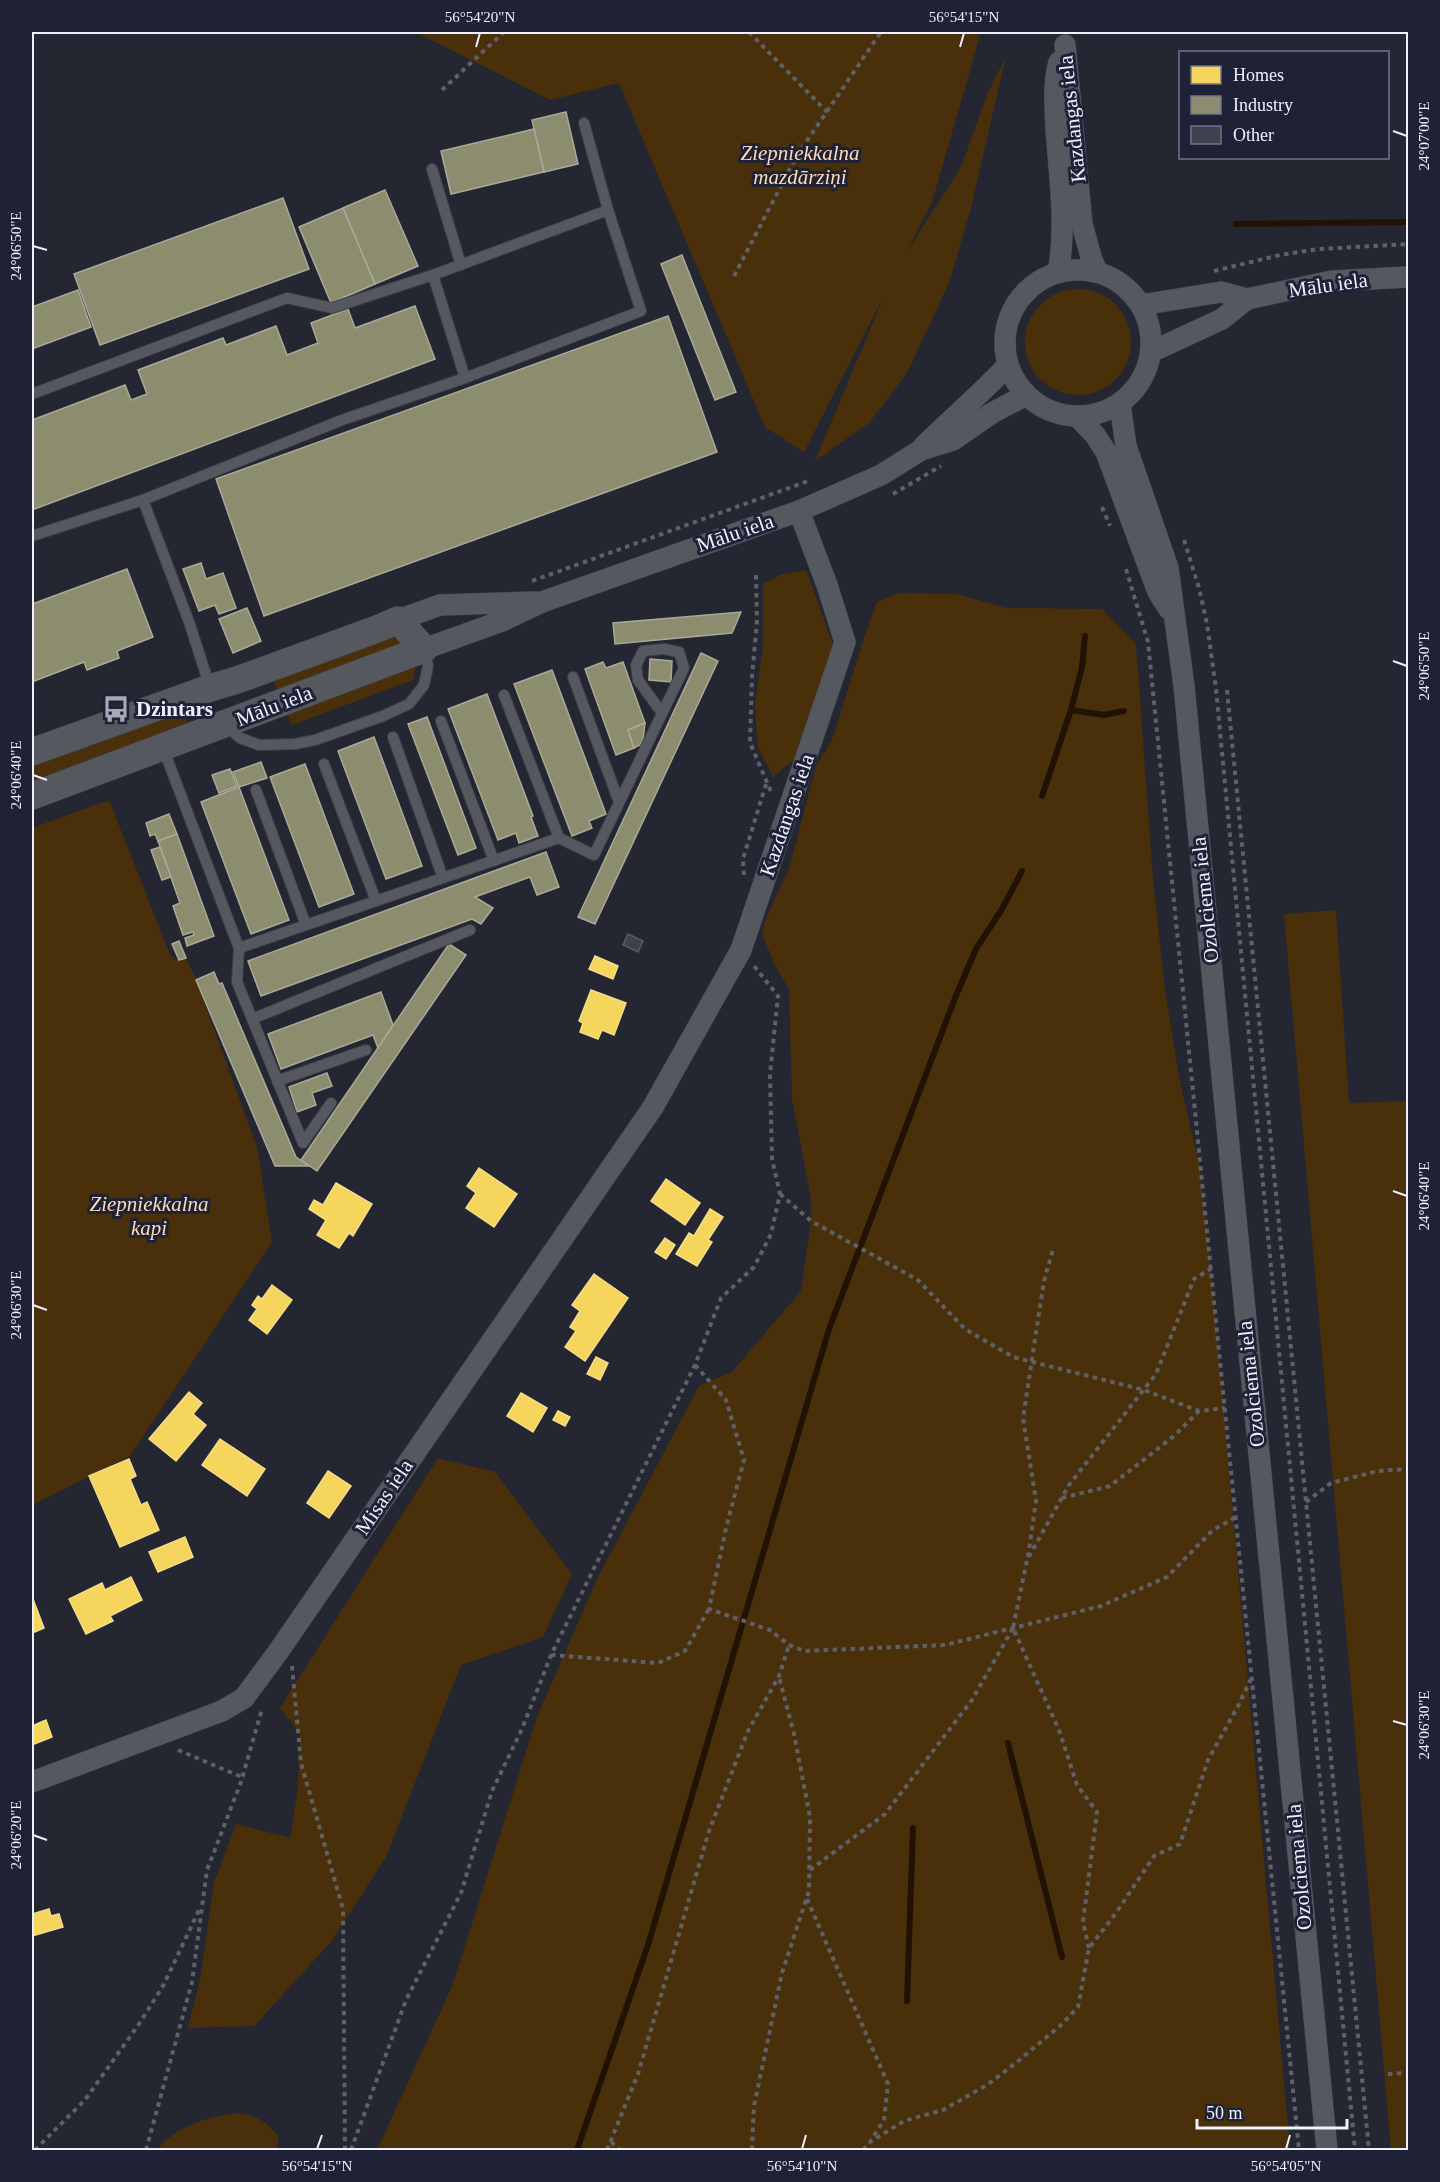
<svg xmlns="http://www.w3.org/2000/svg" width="1440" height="2182" font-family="'Times New Roman',serif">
<rect width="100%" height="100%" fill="#242631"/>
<!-- green -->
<g fill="#4a300a">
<path d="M415,32h566l-49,170 -27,53 56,-88 26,-72 19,-39 -35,152 -22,75 -42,90 -38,50 -54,38 69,-165 -80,156 -39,-25 -146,-344 -69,17z"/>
<circle cx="1078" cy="342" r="53"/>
<path d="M806,570l27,74 -36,113 -24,20 -15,-30 -3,-41 8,-60v-62l17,-9z"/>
<path d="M899,593l58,1 49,14 96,1 34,35 17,235 12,111 15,92 20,86 12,112 78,870h-913l76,-166 84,-267 60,-138 102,-193 33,-14 69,-81 10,-70v-23l-19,-99 -3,-110 -14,-24 -13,-31 4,-16 23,-49 27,-103 16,-26 34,-108 11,-30z"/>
<path d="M397,635l5,5v6l-124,47 -6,-18z"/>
<path d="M416,666l-3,14 -121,45 -5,-12z"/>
<path d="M182,709l7,17 -157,58v-19z"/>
<path d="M109,800l62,157 8,3 7,-2 10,22 61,167 15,95 -142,214 -98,49v-677z"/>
<path d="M1336,910l13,193 59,-2v1049h-17l-107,-1236z"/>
<path d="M438,1458l57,14 77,102 -29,63 -82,28 -75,192 -55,85 -77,84 -66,2 12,-48 14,-97 22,-59 54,14 8,-50 2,-55 -20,-25z"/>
<path d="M239,2113c17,3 31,10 40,25l-3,12h-119c18,-24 53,-34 82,-37z"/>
</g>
<!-- homes -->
<g fill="#f6d55c" stroke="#f3dd8d" stroke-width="1.5">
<path d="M595,956l23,10 -5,13 -24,-10z"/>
<path d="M591,990l35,13 -12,32 -12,-5 -4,9 -18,-7 3,-9 -4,-2z"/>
<path d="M479,1168l38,26 -23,33 -28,-19 10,-15 -9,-7z"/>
<path d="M666,1179l34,24 -15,22 -34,-24z"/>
<path d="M336,1183l36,21 -19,32 -4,-3 -10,15 -22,-13 9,-15 -17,-11 5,-9 9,5z"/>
<path d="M710,1209l13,8 -15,23 4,2 -15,24 -21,-12 13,-21 5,3z"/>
<path d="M665,1238l10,7 -9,14 -11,-7z"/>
<path d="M594,1274l34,24 -43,63 -20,-14 11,-16 -6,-4 10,-16 -8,-6z"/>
<path d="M272,1285l20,15 -25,34 -18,-14 8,-11 -5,-4 6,-9 4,3z"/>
<path d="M596,1357l12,6 -8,17 -13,-6z"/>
<path d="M189,1392l13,11 -9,11 13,11 -30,36 -27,-22z"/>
<path d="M521,1393l26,15 -14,24 -26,-16z"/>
<path d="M558,1411l12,6 -5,9 -12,-6z"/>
<path d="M220,1439l45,30 -18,27 -45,-31z"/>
<path d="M129,1459l7,17 -6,3 11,26 6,-3 12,28 -39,17 -31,-71z"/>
<path d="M328,1471l23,15 -22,32 -22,-15z"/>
<path d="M185,1537l8,20 -35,15 -9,-20z"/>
<path d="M131,1577l11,23 -32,16 3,5 -27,13 -17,-35 33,-16 3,7z"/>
<path d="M33,1599l11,29 -12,5v-33z"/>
<path d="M46,1720l6,17 -20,8v-19z"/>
<path d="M49,1909l2,7 8,-2 4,13 -31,9v-22z"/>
</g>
<!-- industry -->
<g fill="#8c8c6e" stroke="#a9aa99" stroke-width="1.5">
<path d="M566,112l12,52 -34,8 -12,-52z"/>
<path d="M534,129l10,43 -93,22 -10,-43z"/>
<path d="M385,190l33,76 -43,18 -32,-76z"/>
<path d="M283,198l26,71 -209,76 -26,-71z"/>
<path d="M343,208l32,76 -44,19 -32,-76z"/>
<path d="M682,255l54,137 -21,8 -54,-136z"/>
<path d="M78,290l13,37 -59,22v-42z"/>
<path d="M415,306l20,53 -403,151v-90l93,-35 6,15 16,-6 -9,-24 85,-32 3,7 50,-19 11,29 31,-12 -7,-20 37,-14 7,19z"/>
<path d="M668,316l49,136 -453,164 -48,-137z"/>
<path d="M201,563l5,16 17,-6 13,35 -17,6 -4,-9 -16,6 -16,-42z"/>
<path d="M127,569l26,68 -36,14 2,7 -32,12 -3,-8 -52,20v-78z"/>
<path d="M247,608l14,33 -28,12 -14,-34z"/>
<path d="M741,612l-9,21 -117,11 -2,-21z"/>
<path d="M701,653l17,8 -123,263 -17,-7z"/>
<path d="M650,659l22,2 -1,21 -22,-2z"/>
<path d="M603,662l3,6 17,-6 22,61 -17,7 6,18 -18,7 -31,-86z"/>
<path d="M552,670l54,144 -17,7 3,7 -20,8 -58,-152z"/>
<path d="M487,694l46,122 -2,1 7,19 -19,7 -3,-10 -18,7 -50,-131z"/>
<path d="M427,717l49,131 -18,7 -50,-131z"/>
<path d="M645,723l-2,17 -3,5 -6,3 -6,-18z"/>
<path d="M374,737l48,129 -36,13 -48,-128z"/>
<path d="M261,762l6,16 -28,9 -6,-15z"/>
<path d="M305,764l49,130 -35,13 -49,-130z"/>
<path d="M230,769l7,17 -18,7 -7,-18z"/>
<path d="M239,787l50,133 -38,14 -50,-132z"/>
<path d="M169,814l8,20 -19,7 -3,-7 -5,2 -4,-13z"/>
<path d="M177,834l37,102 -27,10 -2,-8 9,-3 -1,-3 -10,3 -10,-29 7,-3 -22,-62z"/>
<path d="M160,847l11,30 -9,3 -11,-30z"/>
<path d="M546,852l13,35 -22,8 -7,-18 -55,20 18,11 -12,16 -9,-5 -211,77 -13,-35z"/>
<path d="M179,941l7,17 -7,2 -7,-16z"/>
<path d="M449,944l17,11 -149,216 -16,-11z"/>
<path d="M214,972l5,12 3,-1 74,174 13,9h-34l-79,-186z"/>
<path d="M381,992l12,33 -15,23 -5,-13 -92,34 -13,-35z"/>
<path d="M327,1073l5,13 -20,7 4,12 -19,7 -8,-25z"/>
</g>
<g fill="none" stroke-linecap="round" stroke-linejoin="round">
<!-- stream -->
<g stroke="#211204" stroke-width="6">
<path d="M1236,224l172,-2"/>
<path d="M1071,710l11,-43 3,-31"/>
<path d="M1042,796l29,-86 33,5 20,-4"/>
<path d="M1008,1743l54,214"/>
<path d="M907,2001l6,-173"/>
<path d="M577,2150l71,-205 181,-616 126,-331 21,-49 26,-40 20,-38"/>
</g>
</g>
<!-- building -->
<path fill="#3f414f" stroke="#5a5c65" stroke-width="1.5" d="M628,934l15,7 -5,11 -15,-7z"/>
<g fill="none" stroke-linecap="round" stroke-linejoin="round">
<defs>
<g id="service">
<path d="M584,123l24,87"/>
<path d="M432,169l29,96"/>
<path d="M433,275l175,-65 33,101 -176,67"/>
<path d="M32,394l255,-96 45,10 101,-33 32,103 -123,42 -199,80 -111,36"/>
<path d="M143,500l46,122 21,65"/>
<path d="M573,677l46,125"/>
<path d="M504,695l55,143"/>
<path d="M441,721l53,140"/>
<path d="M225,725l15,13 19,7 36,-1 20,-4 68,-24 26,-12 15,-19 4,-19 -4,-16"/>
<path d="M393,737l50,141"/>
<path d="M163,748l76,200 320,-110 35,17 90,-187 -5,-16 -15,-3 -21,2 -7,14 2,15 24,33"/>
<path d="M324,764l52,137"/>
<path d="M256,790l50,135"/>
<path d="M239,948l-2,34 66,161 28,-40"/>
<path d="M252,1019l218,-89"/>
<path d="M277,1081l89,-31"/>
</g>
<g id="minor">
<path d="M1065,45l17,179 9,33 6,15"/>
<circle cx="1078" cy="343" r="73"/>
<path d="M1058,273c9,-47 1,-98 -2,-145 -1,-22 -3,-45 3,-66"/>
<path d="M1141,305l80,-13 26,7 85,-18 76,-4"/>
<path d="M1151,352l71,-33 25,-20"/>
<path d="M1120,404l6,42 42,122 16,118 143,1464"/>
<path d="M1078,417l17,18 11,17 52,140 11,17"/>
<path d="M923,447c28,-28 58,-53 85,-82"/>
<path d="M398,620l42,-15 96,-3"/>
<path d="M424,649l78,-28 40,-19 257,-91 82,-36 40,-25 32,-10 39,-27 34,-18"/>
<path d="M32,1782l190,-71 22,-13 34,-46 375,-545 88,-157 104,-308 -18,-57 -28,-74"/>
</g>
<path id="tertiary" d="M32,752l178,-64 27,-8 140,-51 21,-9 26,29 -392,147"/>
</defs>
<!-- service casing -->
<use href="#service" stroke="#3f414a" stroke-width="12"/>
<!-- minor casing -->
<use href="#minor" stroke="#3f414a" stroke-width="22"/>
<!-- tertiary casing -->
<use href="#tertiary" stroke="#3f414a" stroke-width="28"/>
<!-- path -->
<g stroke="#5f6168" stroke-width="4" stroke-dasharray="4.5 4.5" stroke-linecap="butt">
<path d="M749,32l78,80"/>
<path d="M442,90l62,-58"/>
<path d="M1214,271l66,-16 39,-6 89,-5"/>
<path d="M734,276l62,-119 85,-125"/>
<path d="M893,494l48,-28"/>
<path d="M1102,507l8,19"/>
<path d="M1184,540l15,48 8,36 9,65 139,1461"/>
<path d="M1126,569l22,73 151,1508"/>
<path d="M756,575l1,46 -5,56 -2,66 22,51"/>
<path d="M532,581l279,-101"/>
<path d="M1227,690l142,1460"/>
<path d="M744,875l-1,-16 23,-75"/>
<path d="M780,1194l31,27 107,59 47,49 48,28 131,33 55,21 26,-3"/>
<path d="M695,1365l31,35 18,60 -18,68 -17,81 61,21 19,15 15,6 141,-6 156,-39 66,-29 46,-47 23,-13"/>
<path d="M1062,1498l48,-12 64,-50 25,-25"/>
<path d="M1306,1502l25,-19 47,-12 30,-2"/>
<path d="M1028,1557l8,-56 -13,-83 21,-137 9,-32"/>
<path d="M551,1655l107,8 27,-12 24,-42"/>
<path d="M292,1666l9,97 42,146 2,241"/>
<path d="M178,1750l64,27"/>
<path d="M810,1870l75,-56 87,-114 41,-72"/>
<path d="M807,1899l81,185 -4,36 -13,20"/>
<path d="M1089,1948l-6,-26 14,-110 -20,-27 -18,-55 -46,-102 14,-68 42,-75 87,-111 38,-95 18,-11"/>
<path d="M1388,2074l20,-1"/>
<path d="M611,2142l9,8"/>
<path d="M35,2150l50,-50 54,-76 24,-38 37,-78"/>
<path d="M146,2150l46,-168 15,-112 34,-88 21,-73"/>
<path d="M351,2150l55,-150 55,-107 31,-102 30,-62 29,-74 144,-290 26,-67 33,-31 17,-33 9,-40 -8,-35 -2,-85 8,-78 -24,-30"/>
<path d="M607,2150l31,-76 71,-243 39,-100 31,-55 10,-31"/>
<path d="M752,2150l2,-44 28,-133 27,-82 1,-74 -16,-83 -15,-57"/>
<path d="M863,2150l7,-8 34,-21 39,-11 44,-25 30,-23 44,-37 17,-18 11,-59 27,-35 38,-57 26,-12 28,-84 30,-54 13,-27"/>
</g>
<!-- service -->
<use href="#service" stroke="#565860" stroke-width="10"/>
<!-- minor -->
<use href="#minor" stroke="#565860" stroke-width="21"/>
<!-- tertiary -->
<use href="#tertiary" stroke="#565860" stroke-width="27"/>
</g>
<!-- ticks -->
<path fill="none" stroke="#edf0fe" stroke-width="2" d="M476,47l4,-14M960,47l4,-14M1393,131l14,5M33,246l14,4M1393,661l14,5M33,775l14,5M1393,1191l14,5M33,1305l14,5M1393,1721l14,4M33,1835l14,5M317,2149l5,-14M802,2149l4,-14M1286,2149l4,-14"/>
<!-- icons -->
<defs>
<symbol id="bus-bare" viewBox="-9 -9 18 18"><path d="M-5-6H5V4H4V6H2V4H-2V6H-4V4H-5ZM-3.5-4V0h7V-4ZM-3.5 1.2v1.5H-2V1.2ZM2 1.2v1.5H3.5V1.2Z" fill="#a7a9b6" stroke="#1f2236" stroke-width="2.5" paint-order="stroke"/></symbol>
</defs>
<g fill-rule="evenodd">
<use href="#bus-bare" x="97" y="690" width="38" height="38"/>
</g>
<g text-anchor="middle" stroke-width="6" stroke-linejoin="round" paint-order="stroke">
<!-- street labels -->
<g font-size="21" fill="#edf0fe" stroke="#1f2236">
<text transform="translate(1072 119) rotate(-96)" y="7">Kazdangas iela</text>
<text transform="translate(1328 285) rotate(-8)" y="7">Mālu iela</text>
<text transform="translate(735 533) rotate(-19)" y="7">Mālu iela</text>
<text transform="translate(274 706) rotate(-21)" y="7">Mālu iela</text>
<text transform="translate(787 815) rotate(-71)" y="7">Kazdangas iela</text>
<text transform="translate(1205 900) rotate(-96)" y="7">Ozolciema iela</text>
<text transform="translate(1251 1384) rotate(-96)" y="7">Ozolciema iela</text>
<text transform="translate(384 1497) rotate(-56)" y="7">Misas iela</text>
<text transform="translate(1299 1867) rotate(-95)" y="7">Ozolciema iela</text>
</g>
<!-- park labels -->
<g font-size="21" font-style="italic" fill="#fddbb5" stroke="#1f2236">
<text x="800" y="160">Ziepniekkalna<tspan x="800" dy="24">mazdārziņi</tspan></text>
<text x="149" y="1211">Ziepniekkalna<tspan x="149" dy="24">kapi</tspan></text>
</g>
<!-- poi labels -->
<g font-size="21" font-weight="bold" fill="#edf0fe" stroke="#1f2236" text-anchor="start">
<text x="136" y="716">Dzintars</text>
</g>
</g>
<!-- border -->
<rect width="1440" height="2182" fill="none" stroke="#1f2236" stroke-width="66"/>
<!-- legend -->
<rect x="1179" y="51" width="210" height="108" fill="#1f2236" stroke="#717486" stroke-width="1.5"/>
<rect x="1191" y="66" width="30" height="18" fill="#f6d55c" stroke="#717486" stroke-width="1.5"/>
<text x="1233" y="81" font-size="18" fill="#edf0fe">Homes</text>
<rect x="1191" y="96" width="30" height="18" fill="#8c8c6e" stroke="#717486" stroke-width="1.5"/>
<text x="1233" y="111" font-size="18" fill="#edf0fe">Industry</text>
<rect x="1191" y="126" width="30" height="18" fill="#3f414f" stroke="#717486" stroke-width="1.5"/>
<text x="1233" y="141" font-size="18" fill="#edf0fe">Other</text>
<!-- scale -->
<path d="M1197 2119v9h150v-9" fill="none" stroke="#edf0fe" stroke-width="3"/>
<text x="1206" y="2119" font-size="18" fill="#edf0fe" stroke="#1f2236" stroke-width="4.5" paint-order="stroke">50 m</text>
<rect x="33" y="33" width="1374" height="2116" fill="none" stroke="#edf0fe" stroke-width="2"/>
<g font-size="15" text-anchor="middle" fill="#edf0fe">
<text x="480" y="22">56°54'20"N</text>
<text x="964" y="22">56°54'15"N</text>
<text transform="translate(1424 136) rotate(-90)" y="5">24°07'00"E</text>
<text transform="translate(16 246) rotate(-90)" y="5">24°06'50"E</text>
<text transform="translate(1424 666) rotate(-90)" y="5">24°06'50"E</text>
<text transform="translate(16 775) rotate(-90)" y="5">24°06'40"E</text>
<text transform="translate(1424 1196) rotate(-90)" y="5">24°06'40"E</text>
<text transform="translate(16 1305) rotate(-90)" y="5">24°06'30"E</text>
<text transform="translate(1424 1725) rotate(-90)" y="5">24°06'30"E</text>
<text transform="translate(16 1835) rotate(-90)" y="5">24°06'20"E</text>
<text x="317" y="2171">56°54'15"N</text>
<text x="802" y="2171">56°54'10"N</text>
<text x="1286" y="2171">56°54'05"N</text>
</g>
</svg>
